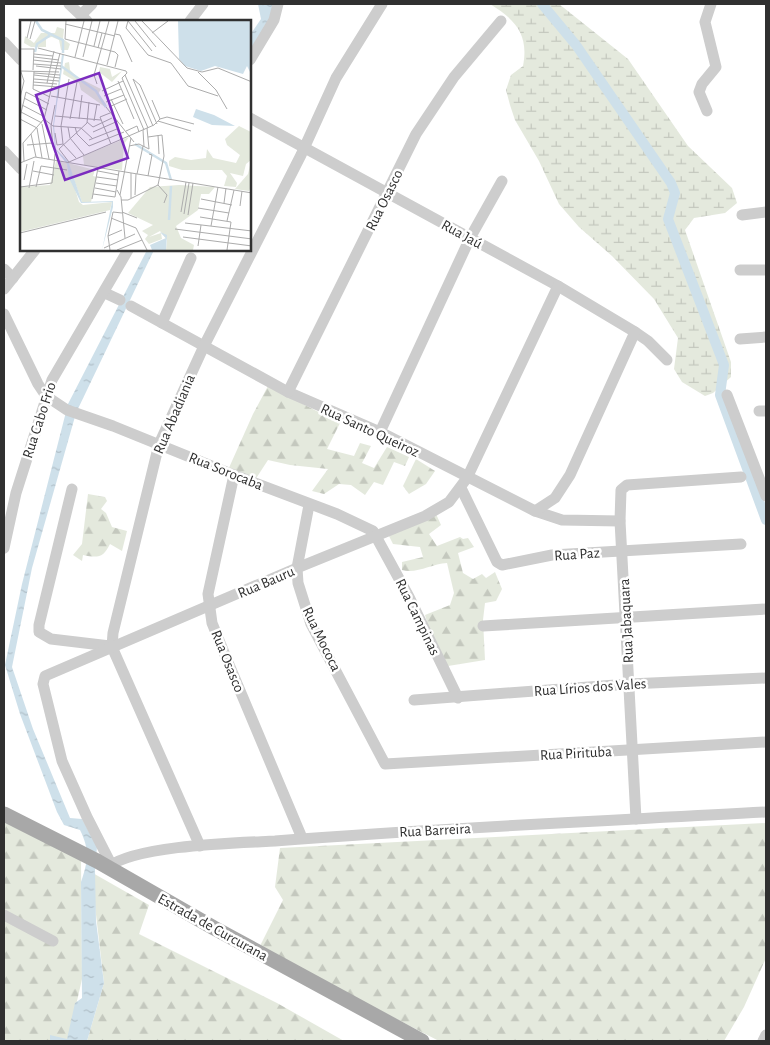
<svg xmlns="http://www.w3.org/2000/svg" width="770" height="1045" font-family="'Alegreya Sans',sans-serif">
<defs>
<pattern id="forest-firs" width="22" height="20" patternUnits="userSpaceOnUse" patternTransform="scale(1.25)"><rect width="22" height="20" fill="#e4e9dd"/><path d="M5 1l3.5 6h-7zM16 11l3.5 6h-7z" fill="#c4c8be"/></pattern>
<pattern id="wetland-marsh" width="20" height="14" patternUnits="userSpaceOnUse" patternTransform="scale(1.25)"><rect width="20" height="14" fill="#e4e9dd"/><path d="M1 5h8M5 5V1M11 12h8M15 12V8" fill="none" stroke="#c4c8be"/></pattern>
<pattern id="water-ripples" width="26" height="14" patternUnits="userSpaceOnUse" patternTransform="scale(1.25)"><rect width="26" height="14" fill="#cee0ea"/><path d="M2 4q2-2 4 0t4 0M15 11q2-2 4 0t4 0" fill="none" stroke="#b1c0c9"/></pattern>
</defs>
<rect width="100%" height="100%" fill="#fff"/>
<!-- forest -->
<g fill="url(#forest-firs)">
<path d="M268,386l72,37 -13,26 27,7 6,-13 11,3 -9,17 12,5 13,-21 22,10 -4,9 -11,-4 -11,23 -9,-3 -9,13 -14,-10 -12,-1 -15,10 -12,-3 16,-22 -38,-4 -22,-5 -13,20 -27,-10 25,-56z"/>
<path d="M416,459l19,12 -9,13 -17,10 -6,-8z"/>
<path d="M88,494l17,3 2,4 -6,8 5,4 6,14 15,4 -5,20 -12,-7c-7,14 -12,14 -27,11l-1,6 -9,-6 9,-11z"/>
<path d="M436,514l5,11 -12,9 8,12 23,-9 3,2 5,-1 6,9 -16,6 5,20 10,6 9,-5 4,4 9,-6 7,17 -6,12 -11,2 -2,17 2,40 -37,6 -17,-30 -6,-21 25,-10 4,-12 -7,-30c-16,1 -30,11 -45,7v-8l21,-5 -3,-10 -27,-3 -4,-8z"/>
<path d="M4,821l77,38 1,120 -14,62h-64z"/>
<path d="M766,823v135l-22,49 -20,34h-285l-180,-93 24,-48 -8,-13 5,-39z"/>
<path d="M91,872l58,33 -10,29 138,69 67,38h-257l17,-58z"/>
</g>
<!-- wetland -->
<path fill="url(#wetland-marsh)" d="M490,4h69l69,55 60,87 44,42 5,15 -12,10 -31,5 -9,12 46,132v15l-18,16 -8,3 -23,-14 -8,-13 4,-31 -24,-39 -42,-43 -33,-29 -20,-23 -20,-43 -24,-41 -5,-15 -4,-15 5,-15 12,-9c6,-31 -7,-46 -33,-62z"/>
<!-- water -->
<g fill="url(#water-ripples)">
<path d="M258,4h24l-32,50v-19l11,-16z"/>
<path d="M147,250h7l-78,163 -44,155 -20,99 21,62 37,89 12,1 15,28 -2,23 1,51 8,62 -17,58h-37v-6l17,4 8,-36 7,-5 -1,-116c7,-21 9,-32 -1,-52l-16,-5 -7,-13 -37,-98 -15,-49 17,-81 46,-180z"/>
</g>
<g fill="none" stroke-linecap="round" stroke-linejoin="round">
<!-- canal -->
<path stroke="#cee0ea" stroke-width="10" d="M542,4l34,41 95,138 4,10 -7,26 56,146 -4,30 46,125"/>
<!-- minor -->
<g stroke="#cdcdcd" stroke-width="11">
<path d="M69,4l18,17"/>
<path d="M81,15l11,-11"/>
<path d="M190,21l13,-17"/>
<path d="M4,42l17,18"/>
<path d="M250,60l24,-40 4,-16"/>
<path d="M707,111l-8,-19 3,-8 14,-17 -11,-45 6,-18"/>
<path d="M250,118l308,168 77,46 13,9 19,19"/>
<path d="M4,151l17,18"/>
<path d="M742,215l24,-3"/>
<path d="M4,269l9,9"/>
<path d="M740,270h26"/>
<path d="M4,289l31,-39"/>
<path d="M105,293l15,7"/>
<path d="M131,306l157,86 92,40 155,79 27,9 58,1"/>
<path d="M4,314l34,70 8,12 21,14 46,16 121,49 103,39 36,17 36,66 49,101"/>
<path d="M162,323l29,-65"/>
<path d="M740,339l26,-2"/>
<path d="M288,392l128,-258 38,-57 47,-56"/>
<path d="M727,395l39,101"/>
<path d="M759,411h7"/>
<path d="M380,432l90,-194 32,-57"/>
<path d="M234,475l-26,119 4,29 13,32 77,183"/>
<path d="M461,488l36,74 5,3 50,-10 189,-11"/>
<path d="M72,489l-33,136v7l12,7 59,7"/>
<path d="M309,505l-12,63 1,15 13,41 74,140 381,-22"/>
<path d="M535,511l20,-13 15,-23 65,-143"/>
<path d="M4,548l12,-55 36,-113 76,-130"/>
<path d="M483,626l283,-17"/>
<path d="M414,700l215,-16 137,-6"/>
<path d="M636,819l-16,-298 1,-31 6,-5 114,-8"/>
<path d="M200,846l-88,-199 1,-14 46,-189 45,-98 97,-191 35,-77 46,-74"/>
<path d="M111,864l-24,-47 -25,-56 -19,-77 2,-8 252,-108 128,-52 24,-14 18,-24 91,-192"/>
<path d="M108,867c29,-22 128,-24 167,-26 163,-13 327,-20 491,-29"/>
<path d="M4,915l49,26"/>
<path d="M763,1041l3,-6"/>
</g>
<!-- major -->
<path stroke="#a8a8a8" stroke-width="15" d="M4,814l93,47 117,67 208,113"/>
</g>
<g text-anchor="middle" stroke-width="5" stroke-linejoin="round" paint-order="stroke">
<!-- street labels -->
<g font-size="15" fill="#303030" stroke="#fff">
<text transform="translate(384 200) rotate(-64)" y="5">Rua Osasco</text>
<text transform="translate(462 234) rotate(29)" y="5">Rua Jaú</text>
<text transform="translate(174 414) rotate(-67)" y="5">Rua Abadiania</text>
<text transform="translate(39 420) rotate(-72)" y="5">Rua Cabo Frio</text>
<text transform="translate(370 430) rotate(25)" y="5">Rua Santo Queiroz</text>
<text transform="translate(226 471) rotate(22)" y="5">Rua Sorocaba</text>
<text transform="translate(577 554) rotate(-4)" y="5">Rua Paz</text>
<text transform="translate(266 582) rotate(-23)" y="5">Rua Bauru</text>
<text transform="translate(418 617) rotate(64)" y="5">Rua Campinas</text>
<text transform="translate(626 621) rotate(-93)" y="5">Rua Jabaquara</text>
<text transform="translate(322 639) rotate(64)" y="5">Rua Mococa</text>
<text transform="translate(228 661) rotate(68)" y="5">Rua Osasco</text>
<text transform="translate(590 687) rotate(-4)" y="5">Rua Lírios dos Vales</text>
<text transform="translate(576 753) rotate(-3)" y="5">Rua Pirituba</text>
<text transform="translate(435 830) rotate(-3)" y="5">Rua Barreira</text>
<text transform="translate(213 927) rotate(29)" y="5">Estrada de Curcurana</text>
</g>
</g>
<!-- overview -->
<g transform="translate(20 20)">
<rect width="231" height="231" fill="#fff"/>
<path d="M37,7l7,2 -1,10 7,5 -2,6h-7l-2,-10 -7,-3 -6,1v9h-15l-7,-4 1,-7 9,7 7,-10h14z" fill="#e4e9dd"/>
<path d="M109,117l-5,7 -2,26 -38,-5 -1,-9zM36,141l11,2 12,39 4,3 29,-3 -2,8 -90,22v-45l30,-2zM231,141v26l-2,4 -14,-2 13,-15zM48,143l27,7 -2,6 4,1 -6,25h-9zM159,165l36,2 -6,7h-8l-3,16 -22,16 5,12 13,7 -1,5h-27l1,-10 -7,-9 -11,6 12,-4 1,6 -13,5 -4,-5 3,-4 -6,-4 11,-6 -25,-12 22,-26z" fill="#e4e9dd"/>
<path d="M49,42l1,8 7,7 24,12 -3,5 8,10 -1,3 -24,-17 -2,-7 -16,-9 2,-11zM80,47l10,2 2,8 10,-6 -10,11 -13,-10zM219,106l12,6v28l-5,4 -3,12 -13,-3 7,10 -1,4 -12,-1 3,-10 -5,-6h-40l-13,-4v-5l6,-4 16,3 15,-2 1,-9 6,9 23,5 4,-8 -13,-10 -2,-6z" fill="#e4e9dd"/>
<path d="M158,1h73v53l-4,-8 -4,8 -28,-8 -14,5 -16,-5 -6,-7zM42,34l2,1 -10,70 2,24 12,12 14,41 31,-1v6l-11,43 10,-48 -31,1 -12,-25 -2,-14 -12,-15 -2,-23zM176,89l18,6 21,11 -23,-1 -19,-8zM140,212l7,3 -1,15h-14l-2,-5 16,-7z" fill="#cee0ea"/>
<path fill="none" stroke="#cee0ea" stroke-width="2.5" d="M16,1l6,9 21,10v13M15,32l2,-8 12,-8v-3M41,46l35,25 10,16M115,124l31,19 5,17M149,200l2,-34"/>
<path fill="none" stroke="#acacac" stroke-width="1" d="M46,1l-1,18 50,13 3,3 -3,12M108,1l-2,7 22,27 23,8 17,23 30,10M108,1l24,30M115,1l21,26M122,1l45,47 15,4 16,-4 34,14M45,4l50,12M132,13l16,-12M95,14l5,1 12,27M7,18l4,-17M10,19l5,-18M74,26l6,-25M18,28l88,23 1,2 -5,5 22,52M78,28l4,-15M0,29h14l-1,21M14,34l19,2M14,37l25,3M55,37l9,-36M63,37l9,-36M13,40l28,3M13,44l28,2M87,45l11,-44M16,46l25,3M0,49l4,12 -4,17M1,51l38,1M14,51l-1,18 17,8M178,52l18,18 11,19M14,53l26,2M14,55l26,3M105,55l23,53M14,59l25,2M49,59l-8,47 2,18 13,14M113,59l7,6 17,39M113,59l20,47M98,61l16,38M13,62l24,2M27,63l7,-32M77,64l-3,-9 15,-54M13,65l26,2 -1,10M82,71l21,-10M31,76l49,9M84,76l17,-7M4,78l23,12M91,79l12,25M132,80l8,19M86,82l18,-7M2,85l23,12M86,87l28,35M89,87l18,-8M1,92l21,11M90,93l-10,4 11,27M35,96l46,4M0,97l6,-25 23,12M0,99l17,9 5,30M24,99l9,7 28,2 12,11M50,99l7,-37M59,99l3,-24M140,99l7,-2 27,7M74,101l3,-17M138,101l33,10M67,102l6,5 19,-9M22,104l7,35M48,107l2,11 14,17M55,107l2,7 12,12 35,-14M123,110l1,17M106,111l11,-5 2,6M73,112l25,-11M35,113l2,12 6,-1M11,114l5,23M138,115l1,19M128,117l14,-2 2,21 -6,29M69,120l28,-11M7,125l25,-2M109,126l10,-2 10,5 -2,-21M33,127l-2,-21 4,-21M4,141l-1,-18 21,-24 16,-66M49,142l85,-37 6,-6M49,142l-10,-13 28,-26 2,-21M0,143l15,-6 217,36M21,146l26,4M13,151l21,4M78,151l21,4M111,153v25M117,154l6,-28M128,156l4,-21 -3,-1M77,157l21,3M4,160l3,-16M76,163l21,3M138,165l9,10 -3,8M0,167l32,-4 3,-29M16,167l5,-21M9,168l5,-27M75,168l21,4M97,170l4,7 4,41M73,174l22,3 4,-26M100,175l11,-57M115,175l1,-21M72,179l6,-31M181,179l31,6M101,180h7l30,-15M204,183l2,-15M220,186l2,-15M178,188l31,5M102,192l15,6M161,192l5,-30M164,194l5,-31M168,195l5,-32M180,197l31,5 -4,28M91,198l25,10 11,22M207,201l7,-31M165,203l67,8M191,206l7,-39M155,209l77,10M0,213l86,-21M88,216l14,-6M163,217l69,9M178,226l3,-21M84,228l31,-14M90,230l-2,-14 5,-24 9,1M97,230l25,-10"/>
<path fill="#7b2cbf" fill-opacity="0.15" stroke="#7b2cbf" stroke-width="2.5" d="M79,53l29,85 -63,22 -29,-85z"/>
<rect width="231" height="231" fill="none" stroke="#303030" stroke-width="2.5"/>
</g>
<!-- border -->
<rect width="770" height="1045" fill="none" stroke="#303030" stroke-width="10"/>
</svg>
